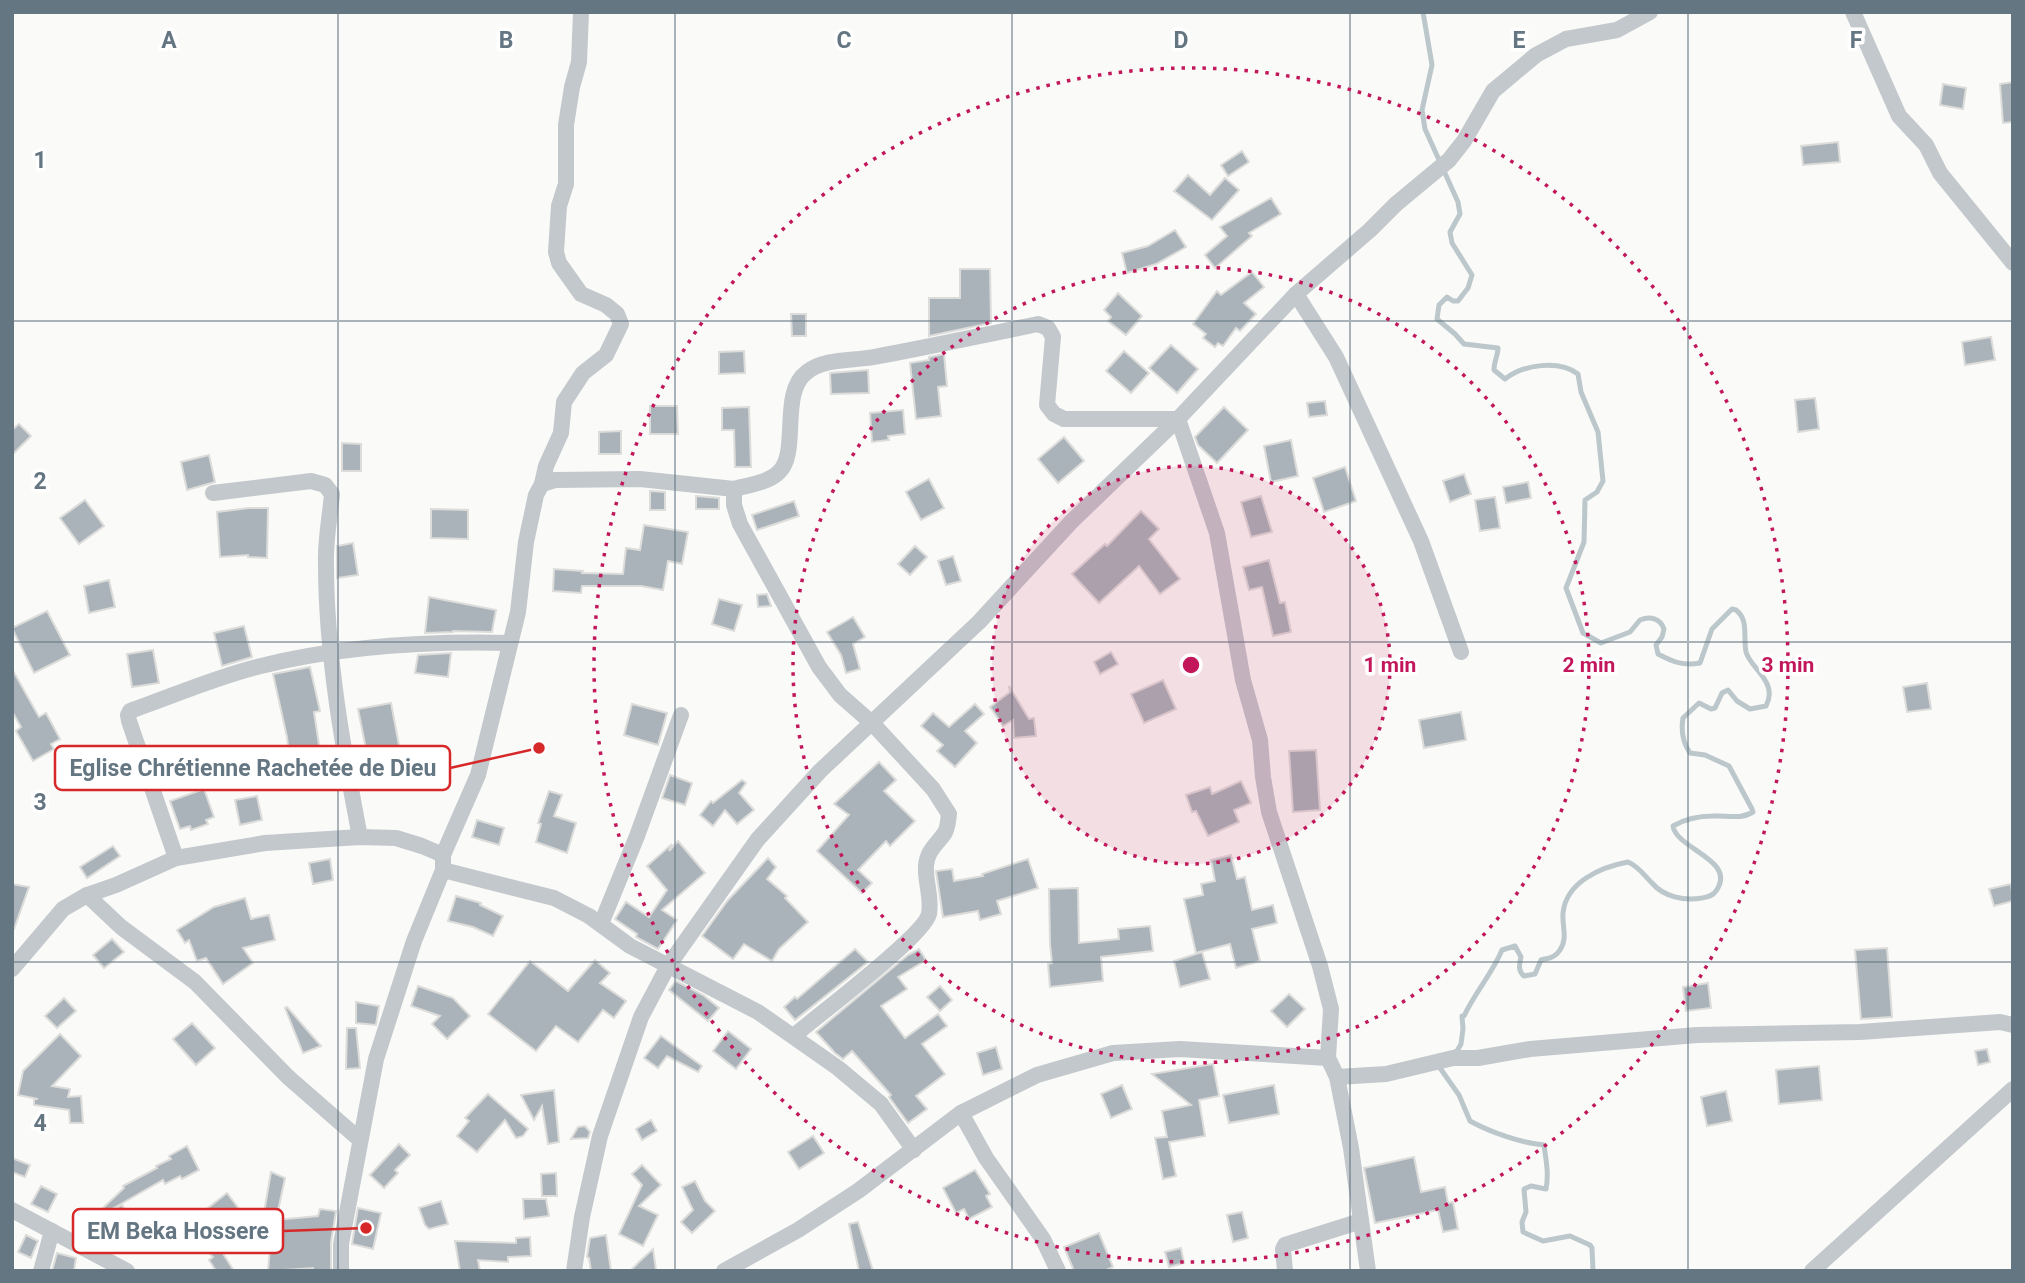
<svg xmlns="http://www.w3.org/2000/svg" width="2025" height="1283" font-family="Roboto,sans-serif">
<rect width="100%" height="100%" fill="#fafaf8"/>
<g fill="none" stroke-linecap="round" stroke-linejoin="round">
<!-- stream -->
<g stroke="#bbc7cb" stroke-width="5">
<path d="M1423,12l9,53 -10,45 3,19 33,73 2,12 -10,18 2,11 20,32 -4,13 -10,13h-5l-6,-4 -8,8 -2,14 18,15 9,10 34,4c0,7 -4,13 -4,22l11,9c19,-15 54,-19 73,-5l3,18 17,40 5,49 -6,11 -12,8 -1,42 -18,46 17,45 18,10 29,-11 10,-12c10,-4 20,-2 24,9l-2,8 -6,8 2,9c15,8 25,12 42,9l12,-34 20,-20 4,1c13,10 7,27 10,42 4,16 33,30 20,54l-16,3 -13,-8 -9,-11 -6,3 -7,15 -4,1 -12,-6 -16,15c-2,12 0,25 7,35l15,2 24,11 23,43 1,3c-13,8 -26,3 -40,4 -14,0 -28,3 -40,10 3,23 65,34 43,65 -3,5 -9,6 -14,7 -18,3 -38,-1 -50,-15 -8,-8 -14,-17 -24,-21 -27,5 -62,20 -65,51 -1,14 5,25 -3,37 -5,8 -12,8 -19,10l-6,14 -11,2c-6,-5 -5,-11 -3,-19l-6,-11 -13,4c-10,24 -27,42 -38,66h-2l1,13 -2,15 -4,7 -5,2"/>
<path d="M1439,1063l1,5 19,27 11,26c20,11 51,22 74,24 2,15 5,29 2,44l-15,-3 -7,3 2,23 -4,10 1,10 20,9 27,-5 20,9 2,3 1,23"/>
</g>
</g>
<!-- building -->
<g fill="#aab3b9" stroke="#dcdcda" stroke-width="2">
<path d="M2013,82v40l-10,1 -3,-39z"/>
<path d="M1943,84l23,4 -3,21 -23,-4z"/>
<path d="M1838,142l2,20 -37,3 -2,-19z"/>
<path d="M1242,151l7,11 -21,14 -7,-11z"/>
<path d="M1188,175l22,20 15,-17 14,12 -27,30 -38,-29z"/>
<path d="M1271,198l10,16 -32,19 3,3 -37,32 -10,-13 22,-19 -7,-9z"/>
<path d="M1175,230l11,17 -30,17 -29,9 -5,-20 26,-7z"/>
<path d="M960,269h30l1,54 -62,13v-38h31z"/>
<path d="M1252,272l12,15 -20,16 12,11 -16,17 -4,-3 -13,18 -5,-3 -3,4 -12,-9 3,-4 -13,-10 24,-33 4,4z"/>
<path d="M1118,293l24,23 -16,19 -18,-14 3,-4 -7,-7z"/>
<path d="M791,314h15v22h-14z"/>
<path d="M1991,337l4,23 -30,5 -3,-23z"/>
<path d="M1171,345l27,24 -21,24 -28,-25z"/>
<path d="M744,351l1,22 -26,1v-22z"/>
<path d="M1124,351l25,22 -18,20 -25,-22z"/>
<path d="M944,354l3,32 -9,1 3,29 -25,3 -6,-56 19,-3v-3z"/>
<path d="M868,370l1,23 -38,1 -1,-21z"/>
<path d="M1815,398l4,31 -21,3 -3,-32z"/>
<path d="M1325,401l2,14 -18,2 -2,-14z"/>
<path d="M650,406h27l1,28h-28z"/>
<path d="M749,407l2,60h-16l-1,-37h-12v-22z"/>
<path d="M1224,407l24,23 -31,33 -19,-18 -3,-8z"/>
<path d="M903,410l2,24 -17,2 1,4 -17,2 -2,-29z"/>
<path d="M19,424l12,12 -19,19v-25z"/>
<path d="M621,431v23h-22v-22z"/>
<path d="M1064,437l20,24 -26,22 -20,-24z"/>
<path d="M1291,440l7,36 -27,6 -7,-36z"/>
<path d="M342,443l19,1v27h-19z"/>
<path d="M209,455l6,27 -28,8 -6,-28z"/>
<path d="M1345,467l11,34 -32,11 -11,-34z"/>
<path d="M1464,474l7,20 -21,8 -7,-21z"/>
<path d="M929,479l15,29 -23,12 -15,-28z"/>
<path d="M1528,482l3,16 -25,5 -3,-16z"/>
<path d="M650,491l15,1v18h-15z"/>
<path d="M696,496l23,2v11h-23z"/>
<path d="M1261,496l11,36 -21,5 -10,-35z"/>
<path d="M1495,497l5,31 -20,3 -5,-31z"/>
<path d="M85,500l19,26 -25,18 -19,-26z"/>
<path d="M794,501l5,15 -42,14 -5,-15z"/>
<path d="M249,508h19l-1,50 -19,-1v-2l-28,2 -3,-45z"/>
<path d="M431,509l37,1v29l-37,-1z"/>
<path d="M1141,511l18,18 -10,10 31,40 -20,15 -21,-28 -40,37 -27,-29 33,-30 2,2z"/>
<path d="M644,525l44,7 -6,32 -14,-3 -5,29 -22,-4h-59l-1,7 -28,-2 1,-22 29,2 -1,2 41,1 3,-26 14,2z"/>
<path d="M353,543l5,32 -21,3v-32z"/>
<path d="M915,546l12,11 -17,18 -12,-11z"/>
<path d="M953,556l8,25 -15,4 -8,-24z"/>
<path d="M1269,560l11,43 5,-1 6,30 -18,4 -11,-49 -13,3 -6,-23z"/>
<path d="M109,580l6,27 -26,6 -5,-27z"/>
<path d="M767,594l4,12 -13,1 -1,-12z"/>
<path d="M429,597l67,13 -4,22 -39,-1v1l-28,1z"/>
<path d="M719,599l23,6 -8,26 -22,-7z"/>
<path d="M47,611l23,44 -36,18 -22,-45z"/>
<path d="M853,617l12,20 -12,7 7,25 -14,4 -5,-18 -14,-23z"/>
<path d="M244,626l8,31 -30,9 -8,-33z"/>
<path d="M153,650l6,33 -27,4 -5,-33z"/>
<path d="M1111,652l7,12 -18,10 -6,-12z"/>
<path d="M451,653l-3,24 -33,-4 3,-18z"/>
<path d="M310,667l10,44 -6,1 7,46 -31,5 -3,-26 -14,-63z"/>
<path d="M12,669l27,48 7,-4 14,26 -9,5 3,5 -21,12 -17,-30 5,-4 -9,-16z"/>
<path d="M1163,680l13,29 -32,14 -13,-29z"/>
<path d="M1927,683l4,26 -24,3 -4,-25z"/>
<path d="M1009,686l20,33 5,-1 2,18 -22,2 -1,-18 -10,6 -13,-19 20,-15z"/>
<path d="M391,703l10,53 -15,3 -1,-8 -18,3 -9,-45z"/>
<path d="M632,704l35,9 -9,32 -34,-10z"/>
<path d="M975,704l9,10 -19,17 12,12 -22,24 -18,-16 6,-6 -22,-19 12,-13 16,14z"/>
<path d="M1461,712l5,28 -42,8 -5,-28z"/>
<path d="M1316,750l4,60 -27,2 -4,-61z"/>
<path d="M879,762l17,18 -12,11 31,30 -25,25 -4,-5 -28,29 14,13 -10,10 -45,-42 32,-36 -15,-11z"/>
<path d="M670,775l22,8 -7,22 -23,-7z"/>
<path d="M742,780l4,3 -7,10 15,17 -17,14 -12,-14 -12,16 -13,-11 11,-14 2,2z"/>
<path d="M1241,781l10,22 -17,7 5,12 -31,14 -12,-25 -4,1 -6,-17 24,-8 2,7z"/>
<path d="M204,789l10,28 -8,3 2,4 -17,6 -1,-4 -10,3 -10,-28z"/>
<path d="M549,791l13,4 -8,21 22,7 -9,30 -31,-11 5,-18 -3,-1z"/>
<path d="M257,796l5,24 -22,5 -5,-25z"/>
<path d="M477,820l27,8 -5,17 -27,-8z"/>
<path d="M678,841l27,32 -43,37 15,10 -19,29 -22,-12 1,-3 -22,-15 11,-17 23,15 18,-27 -20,-24 25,-22 -3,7z"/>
<path d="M113,846l7,10 -33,22 -7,-11z"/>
<path d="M1231,855l6,24 8,-2 7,33 21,-5 4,18 -25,6 8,32 -24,7 -6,-24 -34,9 -12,-54 19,-4 -2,-11 14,-3 -4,-21z"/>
<path d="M768,858l8,9 -9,12 20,17 -2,2 23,24 -29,27 -7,12 -28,-17 -11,15 -31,-23 26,-36z"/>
<path d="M330,859l3,21 -20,4 -4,-21z"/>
<path d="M1028,859l10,29 -41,13 4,13 -21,6 -2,-9 -35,6 -7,-46 16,-2 2,12 29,-5 -1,-2z"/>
<path d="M12,884l17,3 -15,42h-2z"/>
<path d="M2011,884l2,17 -19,5 -5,-17z"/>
<path d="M1078,888l1,55 40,-4 -1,-10 32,-3 3,25 -52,6 2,24 -53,6 -2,-23 4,-1 -2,-19 -1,-55z"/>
<path d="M456,896l25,7 -1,2 23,11 -10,20 -20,-9 -25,-6z"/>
<path d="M245,898l6,21 18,-4 6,25 -32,8 10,15 -30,21 -17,-26 -9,3 -8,-21 -4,3 -8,-13 37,-23z"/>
<path d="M112,939l12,13 -20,16 -11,-13z"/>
<path d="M1887,948l5,69 -31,2 -6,-69z"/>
<path d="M855,949l13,13 -73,58 -11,-13 11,-10 2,2z"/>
<path d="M919,949l7,11 -28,17 9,12 -26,17 24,32 33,-24 9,12 -25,18 23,30 -29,22 11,13 -19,14 -19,-26 2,-2 -39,-44 -9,8 -8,-6 -19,-21 92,-77z"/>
<path d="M1202,952l8,27 -30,8 -6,-26z"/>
<path d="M595,960l15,13 -10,10 26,18 -12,17 -11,-8 -25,32 -22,-16 -20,25 -48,-37 42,-53 38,30z"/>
<path d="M676,981l27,14 16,13 -11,13 -39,-31z"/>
<path d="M1708,983l3,25 -25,3 -3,-24z"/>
<path d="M418,986l35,12 17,18 -23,23 -15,-15 8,-8 -29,-10z"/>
<path d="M940,986l12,14 -12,11 -13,-14z"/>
<path d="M1289,994l16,15 -18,18 -16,-16z"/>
<path d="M64,998l12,13 -19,17 -12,-12z"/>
<path d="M356,1002l23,4 -3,19 -20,-2z"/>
<path d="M287,1007l34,39 -18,7 -18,-45z"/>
<path d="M192,1023l23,25 -19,17 -23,-26z"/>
<path d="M347,1028h9l4,40 -14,1z"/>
<path d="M728,1031l23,18 -15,20 -23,-18z"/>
<path d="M60,1034l21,22 -29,30 18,3 -2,8 13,-1 2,27h-13l-1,-13 -35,-5v-6h4l-20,-4 5,-24z"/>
<path d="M661,1036l41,30 -4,6 -31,-16 -9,12 -14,-10z"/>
<path d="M996,1047l6,22 -19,6 -6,-22z"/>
<path d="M1987,1049l3,13 -12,3 -3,-14z"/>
<path d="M1213,1064l6,32 -20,4 6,36 -36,6 7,34 -13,3 -8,-41 12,-1 -5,-26 29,-6 -39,-31z"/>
<path d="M1819,1066l3,34 -43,4 -3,-34z"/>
<path d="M1122,1085l10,24 -21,9 -10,-24z"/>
<path d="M1274,1085l5,29 -50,9 -6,-28z"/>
<path d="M554,1090l5,52 -11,2 -6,-38 -8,14 -13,-25z"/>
<path d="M1726,1091l6,30 -25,5 -6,-29z"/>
<path d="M488,1094l40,35 -5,7 -7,2 -11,-18 -28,32 -20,-16 12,-15 -4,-3z"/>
<path d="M651,1120l6,11 -15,9 -6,-11z"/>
<path d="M585,1126l5,6 -2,6 -17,1 7,-12z"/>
<path d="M813,1136l11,17 -25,16 -11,-17z"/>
<path d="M399,1144l11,11 -15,15 3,3 -14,15 -14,-13z"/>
<path d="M187,1146l12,24 -17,9 -2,-3 -15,8 -2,-4 -58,33 -3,-4 22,-21 -1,-2 34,-18 -1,-2 15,-7 -2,-3z"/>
<path d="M1414,1157l7,35 24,-5 3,16 5,-1 5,27 -15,3 -5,-22 -63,13 -11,-55z"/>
<path d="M12,1158l18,7 -5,12 -13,-5z"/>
<path d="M642,1165l19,20 -22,21 19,9 -15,31 -24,-12 23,-49 -10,-11z"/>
<path d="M975,1170l15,24 -4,2 6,11 -23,12 -5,-10 -8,4 -13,-25z"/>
<path d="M271,1172l14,6 -9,42 42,-4 2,-7 16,2 -5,31v29h-18v-3l-45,3 2,-23 -50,1 14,22h-18l-7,-11 4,-3 -23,-25 16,-15 -3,-5 24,-19 12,16 -30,23 47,-1 4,5z"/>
<path d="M556,1173l1,23h-15l-1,-22z"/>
<path d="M695,1181l10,20 10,10 -23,22 -11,-11 12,-12 -11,-23z"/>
<path d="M41,1186l16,8 -9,18 -17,-8z"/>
<path d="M523,1199h23l3,17 -25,3z"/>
<path d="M441,1201l7,23 -19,5 -4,-4 -6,-17z"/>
<path d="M122,1205l7,12 -16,9 -7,-12z"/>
<path d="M358,1208l23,5 -8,36 -21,-5z"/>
<path d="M1242,1212l6,26 -15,4 -6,-27z"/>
<path d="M858,1222l15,49h-14l-10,-47z"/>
<path d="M1099,1233l14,34 -9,4h-30l-10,-24z"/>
<path d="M26,1235l12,6 -7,17 -13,-6z"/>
<path d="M606,1235l5,36h-20l-2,-13 -2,-1 3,-19z"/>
<path d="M530,1237l1,19 -23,1v5l-30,-2 2,11h-20l-5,-30 61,2v-5z"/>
<path d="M1181,1248l3,15 -15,4 -4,-15z"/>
<path d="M653,1249l3,21 -26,1 10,-10z"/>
<path d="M57,1253l19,5 -2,13h-22z"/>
</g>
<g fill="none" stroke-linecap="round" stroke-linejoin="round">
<!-- street -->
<g stroke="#c3c8cc" stroke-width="16">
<path d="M1853,12l46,104 27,29 14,28 73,90"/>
<path d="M1296,294l74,-64 26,-26 53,-44 15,-19 29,-50 43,-36 30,-16 51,-9 33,-18"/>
<path d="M542,484l4,-18 15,-33 3,-31 19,-29 23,-18 15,-31 -4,-10 -11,-9 -25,-11 -22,-31 -3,-11 3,-46 7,-22v-59l6,-38 7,-25 2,-50"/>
<path d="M734,489c14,-4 34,-6 45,-17 21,-20 0,-80 28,-100 17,-14 46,-11 67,-15 55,-10 109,-22 164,-33l10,4 5,9 -6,68 7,9 10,5h114l118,-125 40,63 85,184 40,111"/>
<path d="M213,493l98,-12 14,4 7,9c-2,23 -7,47 -6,70 0,90 17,185 34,273"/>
<path d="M176,858l-47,-137 -1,-6 2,-4c43,-15 88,-35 131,-45 81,-20 166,-25 249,-23"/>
<path d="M443,870l111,28 35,18 41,30 128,66 80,56 43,36 33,46"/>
<path d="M87,895l34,32 74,55 93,95 71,62"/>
<path d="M601,924l36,-88 44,-121"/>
<path d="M12,969l51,-60 24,-14 29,-10 60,-27 89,-15 95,-6 36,1 26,8 21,9"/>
<path d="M1337,1077l49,-3 67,-16h25l52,-9 167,-14 163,-3 140,-10 13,3"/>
<path d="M961,1113l25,45 57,81 15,32"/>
<path d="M12,1210l115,61"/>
<path d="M41,1271l11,-40"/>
<path d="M341,1271v-27l35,-185 38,-118 29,-71v-15l35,-80 40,-163 8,-70 10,-47 6,-11 13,-4 85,-1 94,10v16l6,19 79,143 21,28 33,29 60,65 16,25c-1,6 -1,15 -5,20 -8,11 -17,17 -18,32 -1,16 6,31 3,48 -5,22 -111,101 -134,121"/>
<path d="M574,1271l8,-54 18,-81 41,-119 27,-51 90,-127 62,-68 159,-149 92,-100 107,-103 39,114 26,147 17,60 3,37 6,35 51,154 11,43 -3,49 9,19 14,71 17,123"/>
<path d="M724,1271l74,-41 60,-39 103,-78 76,-38 76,-22 67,-4 148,9"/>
<path d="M1285,1271l-2,-22 2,-4 76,-24"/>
<path d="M1812,1271l201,-182"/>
</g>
</g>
<!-- grid -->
<path fill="none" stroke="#657683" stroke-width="2" stroke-opacity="0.55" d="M338,12v1259M675,12v1259M1012,12v1259M1350,12v1259M1688,12v1259M12,321h2001M12,642h2001M12,962h2001"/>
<!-- distance rings -->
<circle cx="1191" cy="665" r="199" fill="#c2185b" fill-opacity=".12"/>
<g fill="none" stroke="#c2185b" stroke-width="3.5" stroke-dasharray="3.5 7">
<circle cx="1191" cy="665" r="199"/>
<circle cx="1191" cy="665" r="398"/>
<circle cx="1191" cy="665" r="597"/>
</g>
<g font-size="23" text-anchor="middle" font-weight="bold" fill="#657683" stroke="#fff" stroke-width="7" stroke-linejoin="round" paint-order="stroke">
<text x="169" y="48">A</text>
<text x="506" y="48">B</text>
<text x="844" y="48">C</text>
<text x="1181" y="48">D</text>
<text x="1519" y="48">E</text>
<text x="1856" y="48">F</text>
<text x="40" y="168">1</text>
<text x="40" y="489">2</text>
<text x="40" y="810">3</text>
<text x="40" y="1131">4</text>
</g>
<circle cx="1191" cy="665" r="10" fill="#c2185b" stroke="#fff" stroke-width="3.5"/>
<g font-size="21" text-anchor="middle" font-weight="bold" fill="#c2185b" stroke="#fff" stroke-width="7" stroke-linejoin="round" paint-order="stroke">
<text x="1390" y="672">1 min</text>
<text x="1589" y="672">2 min</text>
<text x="1788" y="672">3 min</text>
</g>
<!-- callouts -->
<path fill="none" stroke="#d62828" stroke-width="2.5" d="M539 748L450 768M366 1228L283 1231"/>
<g fill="#d62828" stroke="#fff" stroke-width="2.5">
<circle cx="539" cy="748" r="7"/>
<circle cx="366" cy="1228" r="7"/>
</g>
<g fill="#fff" stroke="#d62828" stroke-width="2.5">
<rect x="55" y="746" width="395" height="44" rx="7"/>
<rect x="73" y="1209" width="210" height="44" rx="7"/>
</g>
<g font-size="23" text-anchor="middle" font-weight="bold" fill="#657683">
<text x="253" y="776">Eglise Chrétienne Rachetée de Dieu</text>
<text x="178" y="1239">EM Beka Hossere</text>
</g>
<!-- border -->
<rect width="2025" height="1283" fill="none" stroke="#657683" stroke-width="28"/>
</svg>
